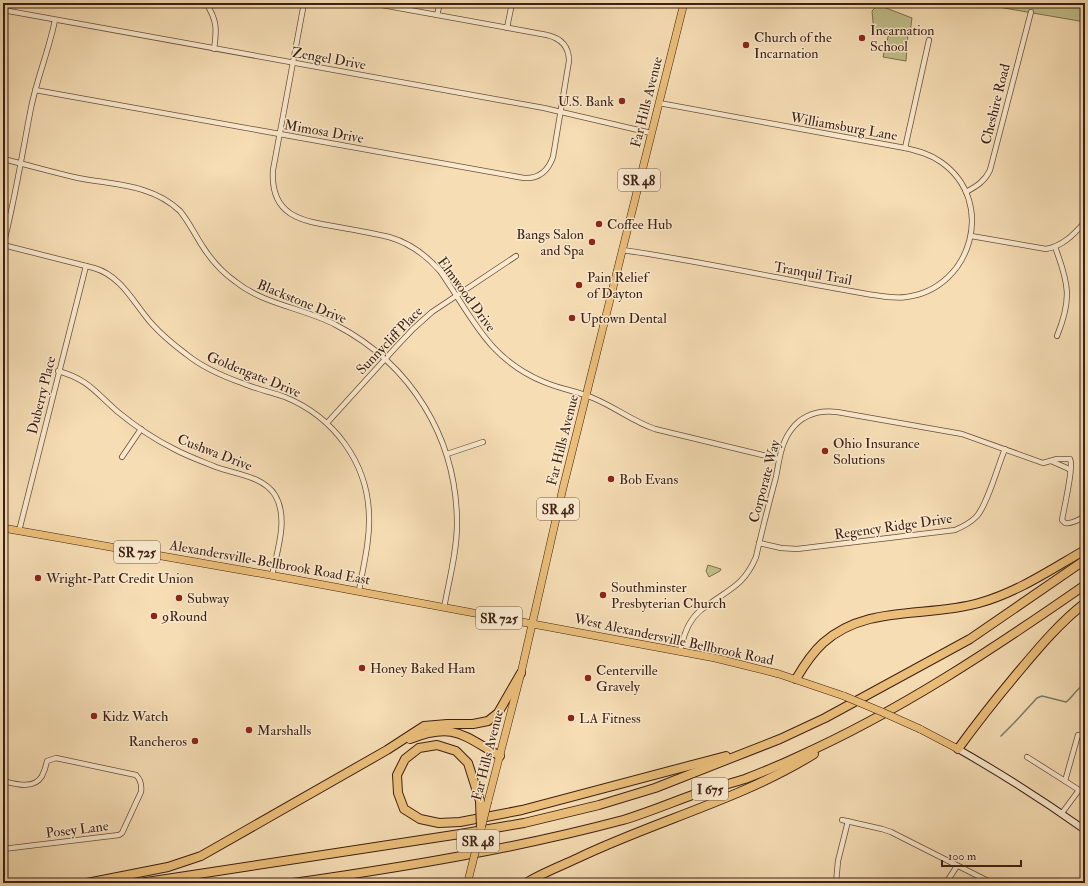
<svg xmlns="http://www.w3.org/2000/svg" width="1088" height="886" font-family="'IM FELL Double Pica',serif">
<rect width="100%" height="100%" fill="#f6ddb4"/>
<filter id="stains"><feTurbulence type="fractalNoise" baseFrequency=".005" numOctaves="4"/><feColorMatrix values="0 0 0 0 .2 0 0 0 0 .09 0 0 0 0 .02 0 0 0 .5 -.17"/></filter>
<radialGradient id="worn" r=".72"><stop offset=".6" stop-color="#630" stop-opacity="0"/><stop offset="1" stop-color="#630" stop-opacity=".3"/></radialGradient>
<!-- green -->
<g fill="#c1bf8a" stroke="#7f6f4e">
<path d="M602,3h41v4z"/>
<path d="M975,3h110v19z"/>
<path d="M878,5l34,13 -2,15h-2l-2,28 -23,-4 6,-24 -15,-1 -2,-21z"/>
<path d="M708,565l13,4 -1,2 -11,6 -3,-6z"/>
</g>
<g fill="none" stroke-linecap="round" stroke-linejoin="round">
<!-- stream -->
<path stroke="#777d6f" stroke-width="1.5" d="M1001,736l13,-13 23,-25 5,-2 24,6c5,-3 9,-11 15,-15v-8l4,-2"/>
<defs>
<g id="minor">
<path d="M206,3c11,17 11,26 8,46"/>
<path d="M304,3l-31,167c-3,46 28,51 65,57 17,3 34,6 51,10 21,6 37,18 51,34 33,47 48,88 104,111 16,7 33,9 49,16 22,9 41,24 62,31l124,30"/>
<path d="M3,10l541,98 107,25"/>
<path d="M437,15l3,-12"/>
<path d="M507,28l5,-25"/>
<path d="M35,90l489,88c15,1 24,-7 29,-21l16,-96c0,-15 -9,-23 -22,-26l-176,-32"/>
<path d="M905,148l24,-108"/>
<path d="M3,159c25,6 49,13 75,19 36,7 74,6 102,33 9,11 15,24 23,36 9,14 20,26 33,35 29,23 68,26 100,43 75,39 121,113 121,199 0,28 -8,56 -13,84"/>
<path d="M966,192c11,-6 19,-11 24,-22l41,-158"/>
<path d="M971,236l75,13c17,-3 27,-14 39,-27"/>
<path d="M3,245l91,23c28,8 40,36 58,56 10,11 22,21 34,30 16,13 36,22 56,29 14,6 29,9 43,14 49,20 83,66 84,119 1,25 -6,51 -10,75"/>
<path d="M3,246c12,-46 19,-92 28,-138 6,-30 18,-58 24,-88"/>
<path d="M1055,247c14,37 17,52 2,89"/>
<path d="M622,250c65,9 130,23 195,35 16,3 33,6 50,9 13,2 26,5 39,3 66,-8 91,-96 35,-135 -11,-8 -23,-11 -36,-14l-246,-45"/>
<path d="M58,371c30,8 38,22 60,41 17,14 36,27 56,37 13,7 27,12 42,18 19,7 47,9 59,28 14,23 2,56 -3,81"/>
<path d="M327,423l69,-76 17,-18 19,-17 84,-56"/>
<path d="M447,454l36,-12"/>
<path d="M122,457l19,-28"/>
<path d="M1051,461l16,7 3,2"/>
<path d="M19,531l67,-265"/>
<path d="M759,543l22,5 16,1 158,-19c7,-3 15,-7 21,-13 11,-11 22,-52 29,-68"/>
<path d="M680,651c3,-12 6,-24 14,-34 4,-5 9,-9 14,-12 23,-17 36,-20 48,-48 6,-27 13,-54 20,-80 3,-16 5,-34 15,-47 11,-15 28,-20 46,-18l125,22 81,29 14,-4h13c4,7 -6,49 -8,61l3,3c7,1 14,-3 20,-7"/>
<path d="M1027,757l38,24"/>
<path d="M3,781c12,3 31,9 39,-5 2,-4 4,-10 5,-15l9,-3 80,17c5,5 6,10 5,17l-19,41 -3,2 -116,14"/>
<path d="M1062,813l17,-23 -14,-9 13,-46h7"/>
<path d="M842,820l40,9 9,3 101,51"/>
<path d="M836,883l2,-22 10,-40"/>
<path d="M946,883l11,-17"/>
</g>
<path id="secondary" d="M958,749c44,25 86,52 127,81"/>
<g id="primary">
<path d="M3,528l289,51 423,79 64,16 65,22"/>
<path d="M920,729l38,20"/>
<path d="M488,801l33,-128 42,-185 121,-485"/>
</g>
<g id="motorway">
<path d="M796,679c7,-12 16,-26 27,-36 43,-39 104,-25 156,-40 39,-11 71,-33 106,-53"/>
<path d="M410,739c44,-17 52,-4 90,17"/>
<path d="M958,749c18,-25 37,-49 57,-73 22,-26 43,-52 70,-73"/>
<path d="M480,801l-12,-38 -12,-12 -19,-6 -18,3 -14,11 -8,16 1,18 6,16 16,10 19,4 21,-1 62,-12 204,-54"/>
<path d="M87,883l81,-16 33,-11 186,-106 37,-24 23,-2h26l15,-3 10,-8 23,-40"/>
<path d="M140,883l320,-49 64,-11 75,-18 56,-17 125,-49 45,-21 145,-79 115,-79"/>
<path d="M293,883c111,-16 221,-34 330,-63 27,-8 54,-20 81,-29 14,-4 28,-8 41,-12 18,-7 35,-14 52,-22 103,-46 196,-108 288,-172"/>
<path d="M526,883c16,-10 35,-17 52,-25 77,-37 164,-59 236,-104"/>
</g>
</defs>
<!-- minor casing -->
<use href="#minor" stroke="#6b4e3b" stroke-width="6"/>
<!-- secondary casing -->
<use href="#secondary" stroke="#3d1f13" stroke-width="8"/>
<!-- primary casing -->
<use href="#primary" stroke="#3d1f13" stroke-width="8"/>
<!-- motorway casing -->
<use href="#motorway" stroke="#3d1f13" stroke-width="10"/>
<!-- minor -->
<use href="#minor" stroke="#f9e9ce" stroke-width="4.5"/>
<!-- secondary -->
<use href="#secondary" stroke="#f9e9ce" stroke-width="6"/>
<!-- primary -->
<use href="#primary" stroke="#ebbe7a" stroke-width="7"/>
<!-- motorway -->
<use href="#motorway" stroke="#ebbe7a" stroke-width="8"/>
<defs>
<g id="primary-bridge">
<path d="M844,696l38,16 38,17"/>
<path d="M468,881l20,-80"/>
</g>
<path id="motorway-bridge" d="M480,801l1,26"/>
</defs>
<!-- primary-bridge casing -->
<use href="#primary-bridge" stroke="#3d1f13" stroke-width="8" stroke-linecap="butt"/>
<!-- motorway-bridge casing -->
<use href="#motorway-bridge" stroke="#3d1f13" stroke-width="10" stroke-linecap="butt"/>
<!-- primary-bridge -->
<use href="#primary-bridge" stroke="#ebbe7a" stroke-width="7"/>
<!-- motorway-bridge -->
<use href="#motorway-bridge" stroke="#ebbe7a" stroke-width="8"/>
</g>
<!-- markers -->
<g fill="#8f2418" stroke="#f9e9ce" stroke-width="1.5">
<circle cx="862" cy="38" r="4"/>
<circle cx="746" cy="45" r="4"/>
<circle cx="622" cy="101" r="4"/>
<circle cx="599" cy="224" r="4"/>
<circle cx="592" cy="242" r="4"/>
<circle cx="579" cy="285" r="4"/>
<circle cx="572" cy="318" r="4"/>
<circle cx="825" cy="451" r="4"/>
<circle cx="611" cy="479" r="4"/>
<circle cx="38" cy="578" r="4"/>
<circle cx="603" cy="595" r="4"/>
<circle cx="179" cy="598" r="4"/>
<circle cx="154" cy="616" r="4"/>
<circle cx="362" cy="668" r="4"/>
<circle cx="588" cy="678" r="4"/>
<circle cx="94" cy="716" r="4"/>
<circle cx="571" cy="718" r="4"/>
<circle cx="249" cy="730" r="4"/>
<circle cx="195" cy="741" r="4"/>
</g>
<g text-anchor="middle" stroke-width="3" stroke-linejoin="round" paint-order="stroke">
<!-- shield labels -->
<g fill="#f9e9ce" stroke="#755c4b" stroke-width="1">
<rect x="618" y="169" width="42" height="22" rx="3"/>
<rect x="537" y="498" width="42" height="22" rx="3"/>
<rect x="114" y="541" width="46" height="22" rx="3"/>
<rect x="476" y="607" width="46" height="22" rx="3"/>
<rect x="692" y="778" width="36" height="22" rx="3"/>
<rect x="457" y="830" width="42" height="22" rx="3"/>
</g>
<g font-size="13" font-weight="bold" fill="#3d1f13">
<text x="639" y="185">SR 48</text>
<text x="558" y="514">SR 48</text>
<text x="137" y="557">SR 725</text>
<text x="499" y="623">SR 725</text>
<text x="710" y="794">I 675</text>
<text x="478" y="846">SR 48</text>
</g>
<!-- poi labels -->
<g font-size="14" fill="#3d1f13" stroke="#f9e9ce" text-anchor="start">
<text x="870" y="35">Incarnation<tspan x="870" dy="16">School</tspan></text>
<text x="754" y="42">Church of the<tspan x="754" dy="16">Incarnation</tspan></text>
<text x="614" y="106" text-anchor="end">U.S. Bank</text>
<text x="607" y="229">Coffee Hub</text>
<text x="584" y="239" text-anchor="end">Bangs Salon<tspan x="584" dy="16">and Spa</tspan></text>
<text x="587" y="282">Pain Relief<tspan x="587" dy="16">of Dayton</tspan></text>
<text x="580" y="323">Uptown Dental</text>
<text x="833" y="448">Ohio Insurance<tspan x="833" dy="16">Solutions</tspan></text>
<text x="619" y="484">Bob Evans</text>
<text x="46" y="583">Wright-Patt Credit Union</text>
<text x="611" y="592">Southminster<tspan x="611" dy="16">Presbyterian Church</tspan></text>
<text x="187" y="603">Subway</text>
<text x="162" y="621">9Round</text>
<text x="370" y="673">Honey Baked Ham</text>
<text x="596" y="675">Centerville<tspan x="596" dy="16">Gravely</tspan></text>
<text x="102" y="721">Kidz Watch</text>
<text x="579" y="723">LA Fitness</text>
<text x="257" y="735">Marshalls</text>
<text x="187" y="746" text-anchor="end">Rancheros</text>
</g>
<!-- street labels -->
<g font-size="14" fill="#3d1f13" stroke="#f9e9ce">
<text transform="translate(329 58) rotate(10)" y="5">Zengel Drive</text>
<text transform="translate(646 102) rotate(-76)" y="5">Far Hills Avenue</text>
<text transform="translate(995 104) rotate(-76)" y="5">Cheshire Road</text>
<text transform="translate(844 126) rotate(10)" y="5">Williamsburg Lane</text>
<text transform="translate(324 131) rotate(10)" y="5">Mimosa Drive</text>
<text transform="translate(813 273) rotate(10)" y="5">Tranquil Trail</text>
<text transform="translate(467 294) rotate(54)" y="5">Elmwood Drive</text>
<text transform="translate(302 301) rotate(22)" y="5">Blackstone Drive</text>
<text transform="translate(389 340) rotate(-46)" y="5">Sunnycliff Place</text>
<text transform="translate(254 374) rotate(22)" y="5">Goldengate Drive</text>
<text transform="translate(41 395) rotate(-76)" y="5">Duberry Place</text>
<text transform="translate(562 440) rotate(-76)" y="5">Far Hills Avenue</text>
<text transform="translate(215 452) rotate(21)" y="5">Cushwa Drive</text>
<text transform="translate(764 481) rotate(-75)" y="5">Corporate Way</text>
<text transform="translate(893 526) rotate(-8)" y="5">Regency Ridge Drive</text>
<text transform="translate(270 562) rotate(10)" y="5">Alexandersville-Bellbrook Road East</text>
<text transform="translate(674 639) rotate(12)" y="5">West Alexandersville Bellbrook Road</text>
<text transform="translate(487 755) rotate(-76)" y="5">Far Hills Avenue</text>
<text transform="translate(77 829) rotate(-7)" y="5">Posey Lane</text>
</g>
</g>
<!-- margin -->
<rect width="1088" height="886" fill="none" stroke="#f6ddb4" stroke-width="16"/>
<rect x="4" y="4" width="1080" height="878" fill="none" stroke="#3d1f13" stroke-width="2"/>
<rect x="8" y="8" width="1072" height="870" fill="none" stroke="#3d1f13"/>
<!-- scale -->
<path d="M942 860v6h79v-6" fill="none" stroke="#3d1f13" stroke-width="2"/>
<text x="948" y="860" font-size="12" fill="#3d1f13" stroke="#f9e9ce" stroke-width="3" paint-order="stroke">100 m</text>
<rect width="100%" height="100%" filter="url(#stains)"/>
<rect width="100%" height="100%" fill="url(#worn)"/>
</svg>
